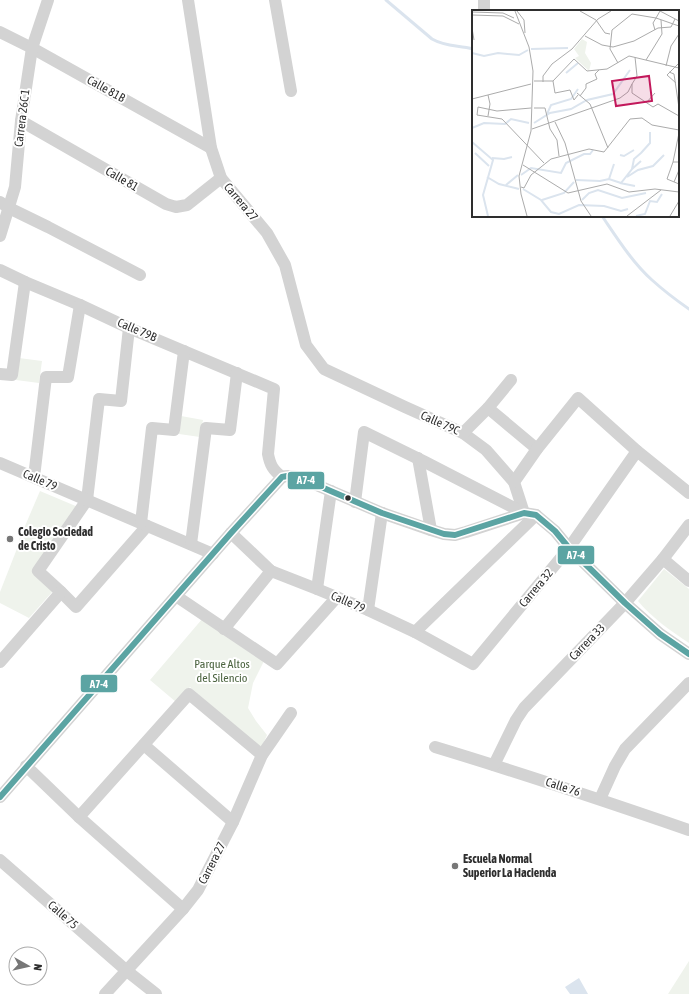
<svg xmlns="http://www.w3.org/2000/svg" width="689" height="994" font-family="'Asap Condensed',sans-serif">
<rect width="100%" height="100%" fill="#fff"/>
<!-- green -->
<g fill="#eff3ec">
<path d="M19,358l23,3 -3,22 -23,-3z"/>
<path d="M181,416l22,4 -3,17 -21,-3z"/>
<path d="M40,491l38,16 -45,65 20,19 -24,27 -29,-15v-11l20,-51 -1,-1z"/>
<path d="M664,569l25,20v54c-18,-12 -37,-25 -51,-42z"/>
<path d="M203,618l62,41 -12,24 -5,25 8,13 11,14 -6,13 -71,-61 -14,15 -26,-22z"/>
<path d="M689,961v33h-21z"/>
</g>
<!-- water -->
<path fill="#dbe4ee" d="M579,978l9,16h-18l-5,-7z"/>
<g fill="none" stroke-linecap="round" stroke-linejoin="round">
<!-- stream -->
<g stroke="#dbe4ee" stroke-width="3">
<path d="M386,0l46,39c14,8 26,6 41,10"/>
<path d="M602,216c15,22 30,46 50,64 11,10 24,20 37,29"/>
</g>
<!-- minor -->
<g stroke="#d3d3d3" stroke-width="12">
<path d="M188,0l23,148 10,30 46,55 18,32 21,80 18,24 81,38 58,26 23,17 28,32 10,31"/>
<path d="M275,0l16,91"/>
<path d="M484,0v11"/>
<path d="M0,32l32,16 179,100"/>
<path d="M21,121l145,83 10,3 11,-2 34,-27"/>
<path d="M0,202l9,6 39,19 92,48"/>
<path d="M0,236l15,-49 6,-66 11,-73 16,-48"/>
<path d="M0,270l25,12 55,23 49,23 145,61 -6,65c2,11 5,16 14,23"/>
<path d="M129,328l-8,73 -22,-2 -12,101 -49,71 23,21 15,15 71,-81"/>
<path d="M0,374l12,1 13,-93"/>
<path d="M488,408l49,41"/>
<path d="M463,433l25,-25 23,-28"/>
<path d="M418,458l13,72"/>
<path d="M0,463l213,91"/>
<path d="M34,477l12,-100h22l12,-72"/>
<path d="M282,477c6,-2 10,-1 16,0l84,36 49,17 13,4 11,1 11,-3 58,-19 12,2 19,16 14,17 56,55 35,31 29,20"/>
<path d="M514,482l23,-33 41,-51 59,53 52,42"/>
<path d="M355,502l9,-70 61,30 99,51"/>
<path d="M141,523l11,-95 22,2 10,-79"/>
<path d="M231,533l40,38 46,18 51,21 47,22 58,32 96,-116 68,-97"/>
<path d="M191,544l15,-116 24,2 7,-57"/>
<path d="M663,559l26,22"/>
<path d="M317,589l14,-98"/>
<path d="M176,596l101,68 60,-67"/>
<path d="M368,610l14,-97"/>
<path d="M224,629l47,-58"/>
<path d="M415,632l121,-117"/>
<path d="M0,662l61,-70"/>
<path d="M144,745l89,77"/>
<path d="M435,747c86,26 170,54 254,83"/>
<path d="M494,765l22,-45 8,-12 101,-105 38,-44 26,-34"/>
<path d="M26,766l53,51 104,92"/>
<path d="M0,797l231,-264 51,-56"/>
<path d="M600,799l15,-33 10,-17 64,-66"/>
<path d="M79,817l110,-123 73,61"/>
<path d="M0,860l127,111 29,23"/>
<path d="M105,994l78,-85 15,-19 35,-68 29,-67 29,-42"/>
</g>
<defs>
<path id="bus-1" d="M0,797l231,-264 51,-56 5,-1 11,1 84,36 62,21 11,1 69,-22 12,2 19,16 14,17 56,55 35,31 29,20"/>
</defs>
<!-- bus-1 casing -->
<use href="#bus-1" stroke="#fff" stroke-width="9"/>
<!-- bus-1 -->
<use href="#bus-1" stroke="#5ba4a3" stroke-width="6"/>
</g>
<!-- markers -->
<circle fill="#2e2e2e" stroke="#fff" stroke-width="1.5" cx="348" cy="498" r="3.5"/>
<g fill="#777" stroke="#fff" stroke-width="1.5">
<circle cx="10" cy="539" r="4"/>
<circle cx="455" cy="866" r="4"/>
</g>
<g text-anchor="middle" stroke-width="4" stroke-linejoin="round" paint-order="stroke">
<!-- street labels -->
<g font-size="12" fill="#2e2e2e" stroke="#fff">
<text transform="translate(106 89) rotate(29)" y="4">Calle 81B</text>
<text transform="translate(22 118) rotate(-83)" y="4">Carrera 26C 1</text>
<text transform="translate(122 179) rotate(30)" y="4">Calle 81</text>
<text transform="translate(241 202) rotate(50)" y="4">Carrera 27</text>
<text transform="translate(137 330) rotate(23)" y="4">Calle 79B</text>
<text transform="translate(440 423) rotate(24)" y="4">Calle 79C</text>
<text transform="translate(40 480) rotate(23)" y="4">Calle 79</text>
<text transform="translate(536 588) rotate(-50)" y="4">Carrera 32</text>
<text transform="translate(348 602) rotate(23)" y="4">Calle 79</text>
<text transform="translate(587 642) rotate(-46)" y="4">Carrera 33</text>
<text transform="translate(563 787) rotate(18)" y="4">Calle 76</text>
<text transform="translate(212 863) rotate(-63)" y="4">Carrera 27</text>
<text transform="translate(63 915) rotate(41)" y="4">Calle 75</text>
</g>
<!-- poi labels -->
<g font-size="12" font-weight="bold" fill="#2e2e2e" stroke="#fff" text-anchor="start">
<text x="18" y="536">Colegio Sociedad<tspan x="18" dy="14">de Cristo</tspan></text>
<text x="463" y="863">Escuela Normal<tspan x="463" dy="14">Superior La Hacienda</tspan></text>
</g>
<!-- park labels -->
<g font-size="12" fill="#4c6440" stroke="#fff">
<text x="222" y="668">Parque Altos<tspan x="222" dy="14">del Silencio</tspan></text>
</g>
</g>
<!-- overview -->
<g transform="translate(472 10)">
<rect width="207" height="207" fill="#fff"/>
<path d="M110,29l5,3 -2,11 6,10 -2,8 -14,-13 4,-2 -5,-7z" fill="#eff3ec"/>
<path fill="none" stroke="#dbe4ee" stroke-width="2" d="M59,39l37,-1M0,43l12,3 14,-3 21,2 9,-5M94,63l12,-10M75,104l4,-9 20,-6 7,-10M62,113l16,-10 21,-4 16,-9 26,-6 17,-24M0,118l12,-5 21,1 6,-5 18,4M0,132l21,18 -10,35 5,21M3,143l14,13M169,143l9,-10v-11M148,145l4,1 10,-6M20,148l12,1 8,-2M160,159l9,-8M49,165l10,-7 30,5 5,-10 18,-9h6l3,-4M15,167l12,7 20,5M155,167l11,-7 15,-4 11,-11M137,169l5,-15M104,170l24,1 9,-2 12,4 11,-14 2,-10 7,-6M148,173l15,3M34,175l12,-10M51,179l18,11 10,12 8,2 20,-9 25,1 17,5 7,-2M70,190l22,-7 10,-11M110,190l7,-7 9,-3 24,8 24,-5M164,206l9,-2 5,-13 7,1 5,-8"/>
<path fill="none" stroke="#ababab" stroke-width="1" d="M43,1l14,36 4,24 -2,60 -12,45 2,18 6,22M45,1l7,9 1,13M108,1l16,9 9,13 5,1M188,1l19,10M0,2l31,1 11,5M0,5l31,1 16,8M0,18l2,12M183,20l-2,-7 3,-5 23,8M113,26l17,9 11,2 21,-6 24,-13 13,-1 4,-8M163,47l2,19 -5,8v9l21,14 5,-3 21,12M174,50l16,-26 -1,-14M146,53l-8,-14 2,-19 20,-16 24,4 4,-7M194,56l5,-20 8,-12M197,62l5,2 5,34M62,71h19l21,-22 13,12 20,-2 22,-13 50,12M81,71l2,12 15,-3 4,10 4,-5M71,72v-6l9,-12 20,-15 26,-30 13,-8M204,73l-9,-8 12,-12M105,83l13,11 18,44M108,86l6,-8v-4l11,-5 -2,-5 4,-4M0,89l59,-15M174,93l9,-10M59,98l-34,3 -19,-4 -1,8 25,4 42,44M62,98h11l5,21 7,11 2,16M16,106l2,-12 -2,-9M83,112l10,21 16,58 10,15M60,119l88,-31 8,-6 4,-8M207,123l-6,29h6M201,152l-6,17 12,5M51,155l45,28 39,-9 22,8 26,-3 24,3M202,172l5,-12M49,177l3,1 7,-13 20,-16 38,-10 15,3 26,-33 12,-1 10,7 27,5M155,206l34,-26M198,206l9,-15"/>
<path fill="#c2185b" fill-opacity="0.15" stroke="#c2185b" stroke-width="2" d="M177,66l3,25 -36,5 -4,-25z"/>
<rect width="207" height="207" fill="none" stroke="#2e2e2e" stroke-width="2"/>
</g>
<g stroke="#fff" stroke-width="1.5">
<rect x="287" y="471" width="38" height="19" rx="4" fill="#5ba4a3"/>
<rect x="557" y="545" width="38" height="20" rx="4" fill="#5ba4a3"/>
<rect x="80" y="674" width="38" height="19" rx="4" fill="#5ba4a3"/>
</g>
<g font-size="11" text-anchor="middle" font-weight="bold" fill="#fff">
<text x="306" y="484">A7-4</text>
<text x="576" y="559">A7-4</text>
<text x="99" y="688">A7-4</text>
</g>
<!-- north arrow -->
<g transform="translate(28 966) rotate(98)"><circle r="19" fill="#ffffff" stroke="#ababab"/>
<path d="M0-3L7 15L0 10L-7 15Z" fill="#777777"/>
<text y="-6" font-size="11" font-weight="bold" text-anchor="middle" fill="#2e2e2e">N</text>
</g>
</svg>
